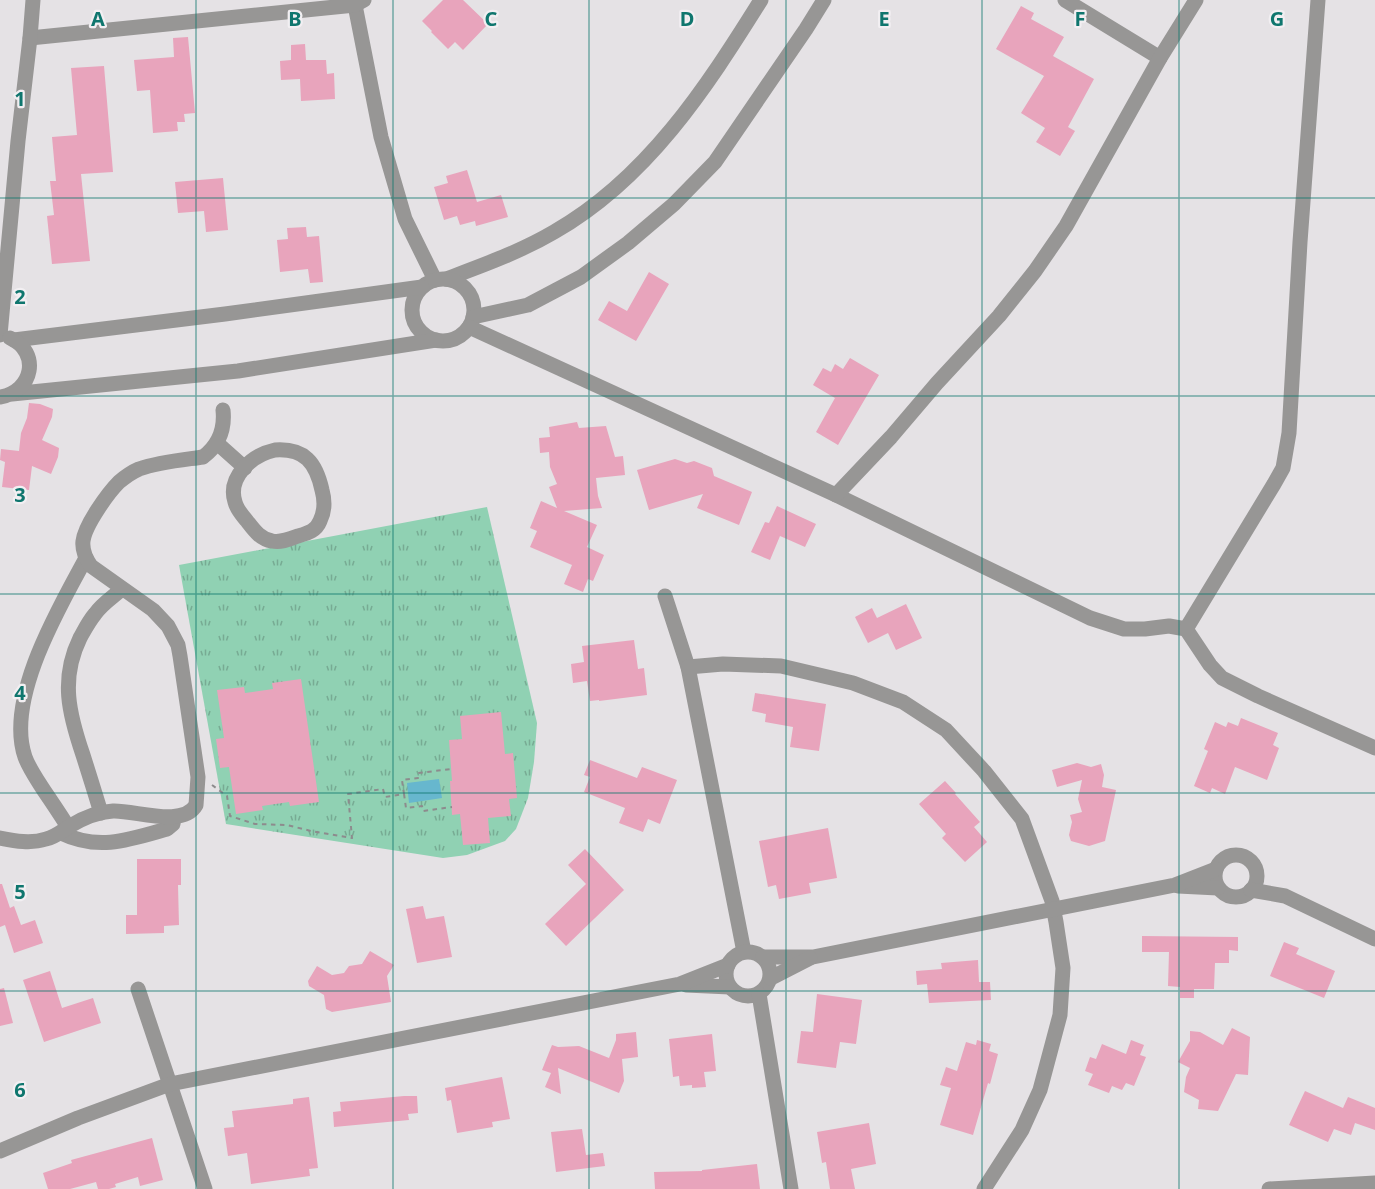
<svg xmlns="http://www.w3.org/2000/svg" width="1375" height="1189" font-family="'Noto Sans',sans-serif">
<defs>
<pattern id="grass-tufts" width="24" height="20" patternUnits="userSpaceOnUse" patternTransform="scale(1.5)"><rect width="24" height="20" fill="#90d1b3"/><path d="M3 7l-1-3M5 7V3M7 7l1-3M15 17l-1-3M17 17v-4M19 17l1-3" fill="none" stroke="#77ab93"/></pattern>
</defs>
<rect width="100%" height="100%" fill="#e5e2e5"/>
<!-- grass -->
<path fill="url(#grass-tufts)" d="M487,507l50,216 -3,39 -6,36 -12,31 -11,12 -38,14 -24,3 -217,-34 -47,-259z"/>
<!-- water -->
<path fill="#67b7ce" d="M439,779l3,19 -33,5 -2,-20z"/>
<!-- building -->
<g fill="#e8a4bc">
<path d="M443,0h20l25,24 -25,26 -8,-8 -7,7 -17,-17 1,-1 -10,-10z"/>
<path d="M1021,6l13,7 -3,6 33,18 -11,19 41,23 -26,48 7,4 -15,25 -24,-14 9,-14 -24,-15 23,-37 -48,-27z"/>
<path d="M188,37l7,76 -11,1 1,8h-8l1,9 -25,2 -3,-43 -13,1 -3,-31 40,-3 -1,-19z"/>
<path d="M305,44l1,16h20l1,14 7,-1 1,26 -34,2 -1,-22 -19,1 -1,-19 11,-1v-15z"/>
<path d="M104,66l9,106 -32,2 9,87 -38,3 -5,-48 7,-1 -4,-34h6l-4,-44 25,-2 -6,-67z"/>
<path d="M467,170l10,32 24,-7 7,22 -32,9 -1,-5 -15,4 -3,-9 -13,4 -10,-33 14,-4 -2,-7z"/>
<path d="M223,178l5,52 -22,2 -2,-21 -26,2 -3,-31z"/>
<path d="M306,227l1,10 12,-1 4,46 -13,1 -2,-14 -28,3 -3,-32 11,-1 -1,-11z"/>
<path d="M649,272l20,12 -33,57 -38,-21 11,-19 18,10z"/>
<path d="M850,358l29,17 -41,70 -22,-13 19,-34 -22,-13 10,-17 8,4 4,-8 8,5z"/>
<path d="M29,403l11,1 13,5 -1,8 -10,23 17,8 -1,9 -7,17 -19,-8 -3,24 -27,-3 3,-25 -5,-2 1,-11 18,2 2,-18 6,-15z"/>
<path d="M577,422l2,6 27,-2 9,31 8,-1 2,19 -29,3 2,18 4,12 -38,3 33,14 -10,22 17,8 -11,26 -5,-2 -5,13 -19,-8 8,-19 -42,-18 7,-16 -7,-3 11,-27 16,7 -8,-21 8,-3 -7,-17 -1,-15 -9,1 -1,-15 11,-1 -1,-10z"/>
<path d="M675,459l12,4 7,-2 18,7 2,8 38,16 -13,33 -42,-17 6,-14 -54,16 -12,-40z"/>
<path d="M777,506l39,18 -11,23 -25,-11 -10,24 -19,-8 14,-30 4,1z"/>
<path d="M906,604l16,34 -26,12 -8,-17 -20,10 -13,-26 17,-9 5,10z"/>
<path d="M634,640l4,29 6,-1 3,27 -48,6v-1l-9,1 -3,-20 -14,2 -2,-19 13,-2 -2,-16z"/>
<path d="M301,679l18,123 -29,4 -1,-4 -27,4 1,4 -27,4 -7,-47 -9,1 -4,-29 8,-1 -7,-48 27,-3 1,6 28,-4 -1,-6z"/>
<path d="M755,693l71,11 -7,47 -29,-4 3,-20 -28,-5 1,-8 -14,-3z"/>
<path d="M501,712l4,42 8,-1 4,45 -8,1 2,17 -23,2 2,25 -27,2 -3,-31 -8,1 -2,-34h2l-3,-41 13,-1 -2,-23z"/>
<path d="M1241,718l37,15 -5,12 6,3 -12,32 -32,-13 -10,27 -13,-6 -2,5 -16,-7 14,-35 -4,-2 11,-27 11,5 2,-5 10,4z"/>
<path d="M590,760l47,18 5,-11 35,13 -17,44 -12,-5 -5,13 -24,-9 6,-15 -41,-16 6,-15 -6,-2z"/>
<path d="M1077,763l14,4 10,-3 3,11 -2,12 14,3 -11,51 -16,5 -18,-5 -2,-6 3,-13 -2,-7 12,-3 -4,-13 4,-19 -25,7 -5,-17z"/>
<path d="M945,781l11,12 -1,1 25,28 -6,5 13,15 -22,20 -23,-24 4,-4 -27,-30z"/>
<path d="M828,828l9,50 -28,5 2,10 -32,6 -3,-14 -8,2 -9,-46z"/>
<path d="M585,849l39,41 -58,56 -21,-22 41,-40 -18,-19z"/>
<path d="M137,859h44v26h-3l1,40 -15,1v7l-38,1v-19h11z"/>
<path d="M0,884h2l8,24 4,-2 7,19 14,-5 8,23 -29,10 -9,-28 -5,2z"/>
<path d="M423,906l3,13 18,-3 8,41 -35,6 -11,-54z"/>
<path d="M1142,936l96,1v14l-9,-1v13h-14l-1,26h-20v9h-14v-11l-12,-1 1,-34h-27z"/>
<path d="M1284,942l15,6 -3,6 39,17 -11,27 -54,-22z"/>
<path d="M370,951l24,14 -7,11 4,26 -59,10 -6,-3 -2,-14 -15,-9 -1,-5 9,-15 15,9 12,-2 5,-7 13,-2z"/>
<path d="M978,960l1,22h11l1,18 -62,3 -2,-19 -10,1 -1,-14 26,-2 -1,-6z"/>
<path d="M50,971l12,37 31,-10 8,25 -57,19 -21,-62z"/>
<path d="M4,988l9,35 -13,3v-37z"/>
<path d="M817,994l45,6 -6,44 -16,-2 -4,26 -39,-5 4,-32 12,1z"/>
<path d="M1232,1028l18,9 -2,38 -12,-1 -18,37 -20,-2 1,-9 -15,-8 2,-15 4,-9 -12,-6 12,-21v-10l10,1 23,13z"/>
<path d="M636,1032l2,25 -16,2 2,22 -5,12 -61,-25 3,26 -16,-7 6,-14 -9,-3 10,-25 6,2 21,-1 30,12 7,-18v-6z"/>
<path d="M712,1034l4,37 -12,1 2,15 -14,1v-3l-12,1 -1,-10 -6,1 -4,-38z"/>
<path d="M977,1040l14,4 -2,7 9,3 -8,30 -2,-1 -15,52 -33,-10 11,-37 -11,-3 6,-18 11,4 9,-29 10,3z"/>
<path d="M1131,1040l13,5 -4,10 6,2 -12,29 -8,-3 -4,7 -10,-4 -3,7 -21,-8 5,-11 -8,-3 5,-14 6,2 6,-15 24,10z"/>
<path d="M502,1077l8,42 -18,3 1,5 -36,6 -6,-33 -4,1 -2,-13z"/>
<path d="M1305,1091l38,17 5,-11 27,11v22l-20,-7 -4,12 -17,-6 -6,13 -39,-17z"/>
<path d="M404,1096h13l1,17 -10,1 1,6 -75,7 -1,-15 8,-1 -1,-9z"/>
<path d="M309,1097l9,71 -9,1 1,7 -59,8 -4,-31 -19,3 -4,-28 10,-1 -2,-16 61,-7v-5z"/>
<path d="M869,1123l7,41 -25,5 4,20h-25l-4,-27 -4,1 -5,-31z"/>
<path d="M582,1129l4,26 17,-2 2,13 -49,6 -5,-40z"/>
<path d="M152,1138l11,42 -23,6 -2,-9 -23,7 1,3 -7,2h-11l-2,-7 -26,7h-22l-5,-16 29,-10 -1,-3z"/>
<path d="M757,1164l3,25h-105l-1,-17 48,-1v-1z"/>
</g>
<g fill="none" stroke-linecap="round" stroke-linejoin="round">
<!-- path -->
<g stroke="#8d8b8d" stroke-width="2" stroke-dasharray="4.5 4.5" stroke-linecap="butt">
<path d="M212,785l15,11 3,20 25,8 32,1 24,6 41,7 -4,-44 35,-5 2,8 19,-3 -2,-14 16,-2v-5l34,-4"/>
<path d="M404,794l2,14 16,-2 1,5 29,-4"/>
</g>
<!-- minor -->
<g stroke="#979695" stroke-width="15">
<path d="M354,0l27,137 24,82 30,61"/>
<path d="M1065,0l95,58"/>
<path d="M30,38l325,-33 9,-5"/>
<path d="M446,279c37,-14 74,-27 108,-47 93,-53 152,-144 207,-232"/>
<circle cx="443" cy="310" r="31"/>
<path d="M473,317l55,-12 53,-28 47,-34 46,-39 41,-42 91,-133 18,-29"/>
<path d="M469,327l367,168 254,123 34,11h21l24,-3 17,3 24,36 12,13 36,18 117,52"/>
<path d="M0,335l18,-194 12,-103 3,-38"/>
<path d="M14,340l211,-26 197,-27"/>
<path d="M12,394l226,-23 198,-31"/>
<path d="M0,397c33,-5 41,-45 10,-59"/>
<path d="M217,443l28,25"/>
<path d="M275,450c30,-2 41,13 47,40 3,11 3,21 -2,31 -4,10 -12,12 -22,15 -8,3 -17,7 -26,5 -12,-2 -18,-11 -25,-20 -4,-5 -10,-11 -12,-19 -8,-25 17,-47 40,-52z"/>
<path d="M836,495l55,-58 46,-54 62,-67 36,-45 31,-45 94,-168 36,-58"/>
<path d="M665,596l23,71 56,285"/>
<path d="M1186,629l88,-145 9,-16 6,-35 11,-191 18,-242"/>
<path d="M688,667l35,-3 58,2 72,17 50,19 43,28 38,41 38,48 30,82 4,21 7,46 -3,47 -20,75 -18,40 -38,59"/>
<path d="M101,813c-6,-20 -12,-39 -18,-58 -14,-41 -23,-76 -3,-117 5,-9 9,-17 15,-24 7,-10 18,-17 27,-25"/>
<path d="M68,827c-8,-13 -17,-26 -25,-38 -7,-11 -14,-21 -18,-32 -20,-58 34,-149 61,-199"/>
<path d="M61,833c37,18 68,7 106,-4l6,-5 1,-7"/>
<path d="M0,838c15,3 31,6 46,1 9,-2 16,-8 24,-13 13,-8 27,-14 43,-15 22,-1 70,17 83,-6l2,-28 -18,-121 -2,-11 -10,-19 -15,-16 -62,-44c-5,-7 -9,-16 -8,-25 2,-16 25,-48 36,-59 6,-5 13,-10 20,-13 20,-7 43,-9 64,-12 16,-12 22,-28 20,-47"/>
<circle cx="1236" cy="876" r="21"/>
<path d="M1178,886l40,2"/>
<path d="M1251,890l34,6 90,43"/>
<circle cx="748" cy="974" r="22"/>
<path d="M763,957h50l362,-72 41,-16"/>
<path d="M771,978l39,-20"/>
<path d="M686,985l44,2"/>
<path d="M138,989l67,200"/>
<path d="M759,994l32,195"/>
<path d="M0,1151l78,-33 92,-34 510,-100 48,-19"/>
<path d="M1269,1189l106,-6"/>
</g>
</g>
<!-- grid -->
<path fill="none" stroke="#0f766e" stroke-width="1.5" stroke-opacity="0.55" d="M196,0v1189M393,0v1189M589,0v1189M786,0v1189M982,0v1189M1179,0v1189M0,198h1375M0,396h1375M0,594h1375M0,793h1375M0,991h1375"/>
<g font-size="20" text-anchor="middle" font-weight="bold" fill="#0f766e" stroke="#f2eff2" stroke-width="4.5" stroke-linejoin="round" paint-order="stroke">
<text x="98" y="26">A</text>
<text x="295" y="26">B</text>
<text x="491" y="26">C</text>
<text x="687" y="26">D</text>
<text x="884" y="26">E</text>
<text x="1080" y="26">F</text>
<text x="1277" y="26">G</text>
<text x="20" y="106">1</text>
<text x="20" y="304">2</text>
<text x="20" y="502">3</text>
<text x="20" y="700">4</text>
<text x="20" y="899">5</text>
<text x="20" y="1097">6</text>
</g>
</svg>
